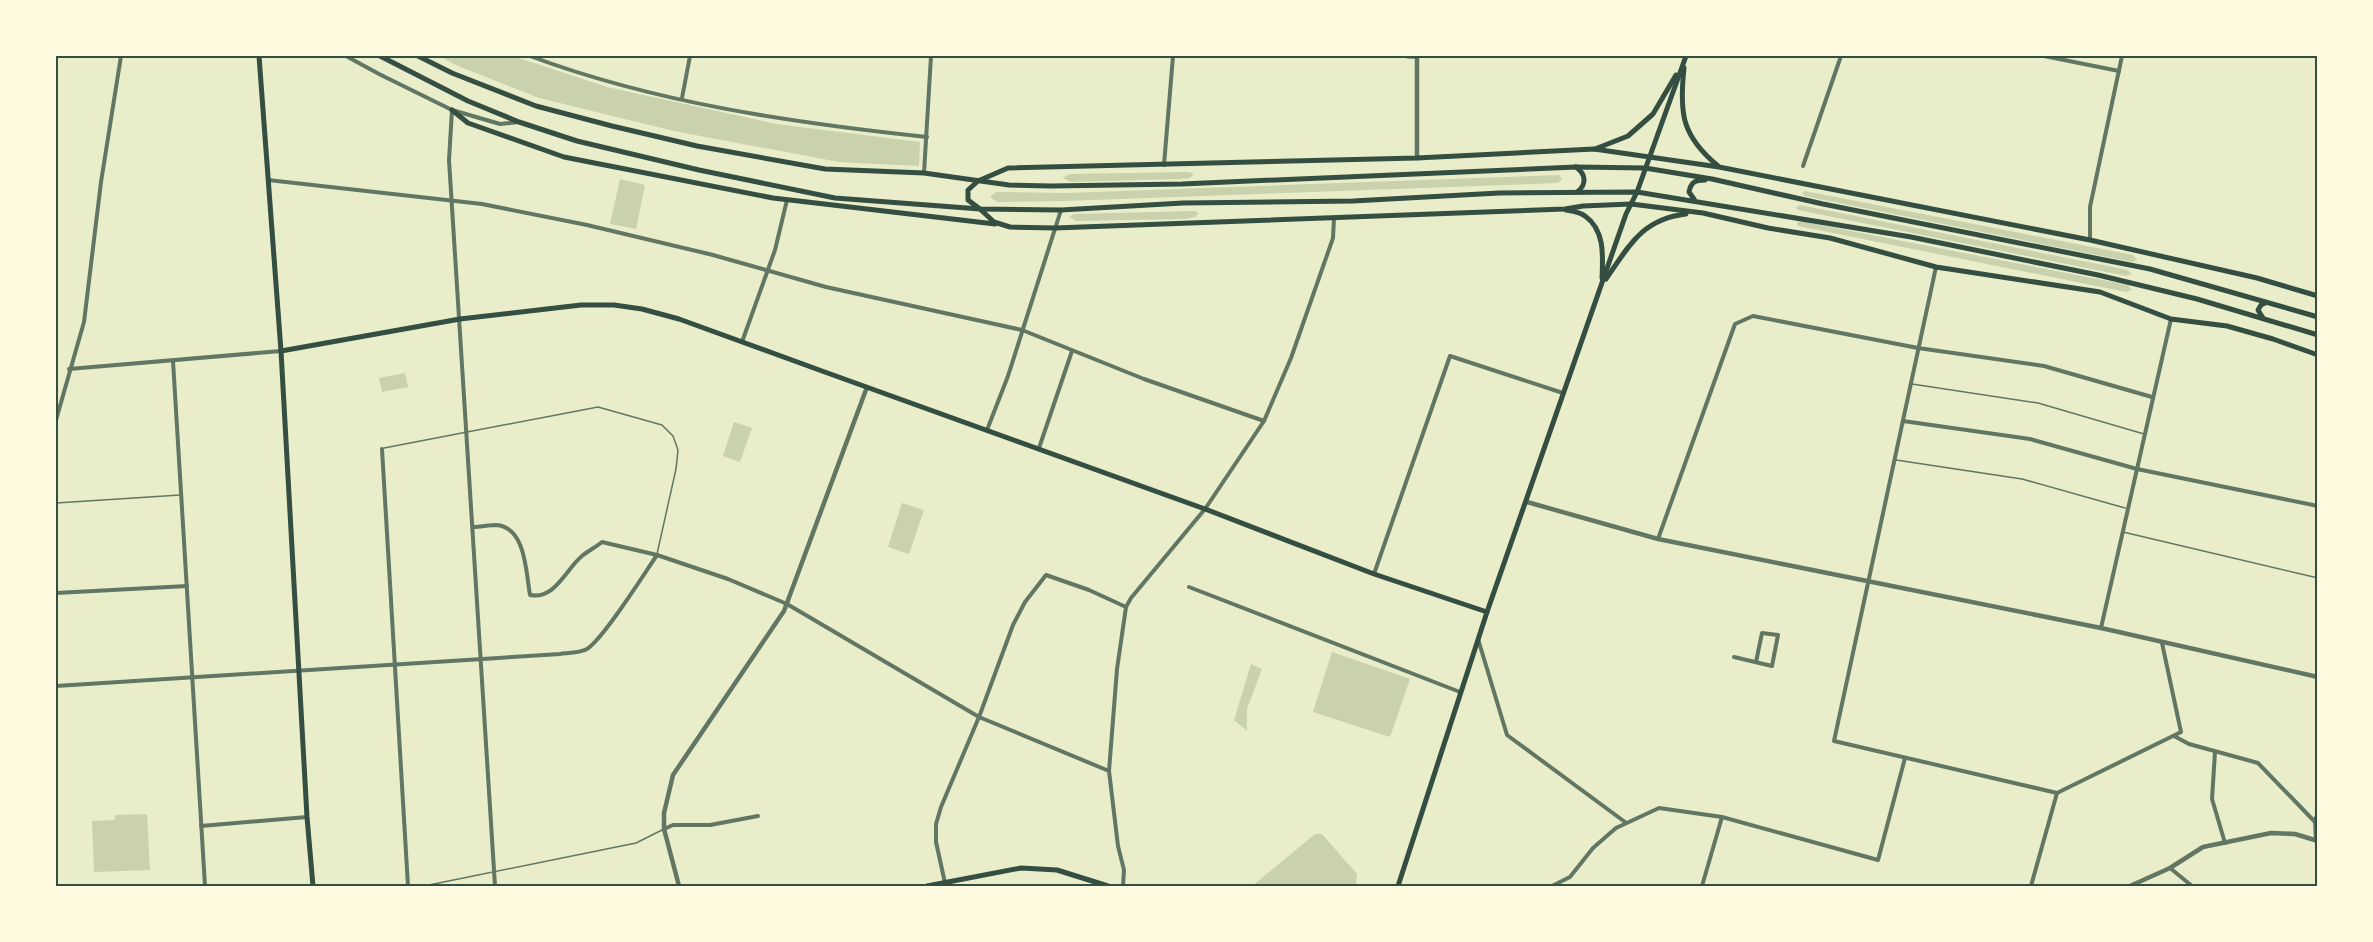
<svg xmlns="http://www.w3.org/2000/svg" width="2373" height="942" font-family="Literata,serif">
<rect width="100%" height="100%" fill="#e9edc9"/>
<!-- green -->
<g fill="#cad2ad">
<path d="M439,56h74l94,31 169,37 144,18 -1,24 -80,-4 -165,-31 -135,-33 -81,-32z"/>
<path d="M1189,172l5,2 -4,4 -11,1 -108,3 -8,-4 6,-4z"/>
<path d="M1559,175l3,4 -4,4 -492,18 -69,1 -7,-5 6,-5 71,1z"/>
<path d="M620,179l25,6 -9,44 -26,-5z"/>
<path d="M1805,191l328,64 4,5 -5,2 -328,-66 -2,-3z"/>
<path d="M1800,205l328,65 4,4 -6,2 -328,-66 -2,-3z"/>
<path d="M1194,211l5,2 -4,4 -11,2 -108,2 -7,-4 5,-3z"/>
<path d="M1800,221l328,64 4,5 -6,2 -328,-66 -1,-3z"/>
<path d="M405,373l3,14 -26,5 -3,-14z"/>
<path d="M734,422l18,6 -12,34 -17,-6z"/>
<path d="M902,503l22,7 -15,44 -21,-7z"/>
<path d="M1332,652l78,27 -20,58 -77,-25z"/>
<path d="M1251,664l11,5 -15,40v22l-13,-11z"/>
<path d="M147,814l3,56 -56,2 -2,-51 23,-1v-5z"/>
<path d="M1315,834h7l35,40 -1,12h-104z"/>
</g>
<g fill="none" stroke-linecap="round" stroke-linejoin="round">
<!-- service -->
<g stroke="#617663" stroke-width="1.5">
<path d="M1418,56h12"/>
<path d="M1912,384l126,19 106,31"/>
<path d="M384,448l214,-41 64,18 11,11 5,14 -2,19 -19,85"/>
<path d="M1896,460l126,19 103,29"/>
<path d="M56,503l124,-8"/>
<path d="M2123,532l195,46"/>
<path d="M424,886l212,-43 26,-13"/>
</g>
<!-- minor -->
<g stroke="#617663" stroke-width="4">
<path d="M346,56l33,18 73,36 48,14 19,-2"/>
<path d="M530,56c126,47 264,67 397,81"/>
<path d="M2044,56l75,15"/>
<path d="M682,98l8,-42"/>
<path d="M452,110l-3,50 46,726"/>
<path d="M1164,165l9,-109"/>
<path d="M1803,166l38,-110"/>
<path d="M924,173l7,-117"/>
<path d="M268,180l214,24 105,21 126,30 113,32 196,43 122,49 120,42"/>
<path d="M2090,240v-33l32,-151"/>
<path d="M1936,267l-102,474 223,52 124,-61 -19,-89"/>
<path d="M742,342l33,-92 12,-50"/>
<path d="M173,361l32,525"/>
<path d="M69,369l212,-18"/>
<path d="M56,420l28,-98 17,-140 20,-126"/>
<path d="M1903,421l127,18 107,30 181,37"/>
<path d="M987,430l21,-54 53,-166"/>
<path d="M1039,448l33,-97"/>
<path d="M382,449l26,437"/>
<path d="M473,527c7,0 16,-2 24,-2 29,3 29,48 33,70 25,5 36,-26 52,-39 6,-5 14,-9 20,-14l55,13 71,24 59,25 192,113 130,54"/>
<path d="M1658,539l77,-215 18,-8 165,32 126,18 108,31"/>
<path d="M1374,574l76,-218 113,37"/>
<path d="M1189,587l271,105"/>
<path d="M56,593l131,-7"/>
<path d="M2101,628l70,-309"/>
<path d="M1478,639l29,96 118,87"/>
<path d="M1734,657l38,9 6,-31 -16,-2 -6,29"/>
<path d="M56,686l504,-32c7,-1 20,-1 27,-5 17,-11 57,-75 70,-94"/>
<path d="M2174,736l15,8 69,19 57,59 1,19"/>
<path d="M2215,752l-3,47 13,44"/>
<path d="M2315,821l3,-9"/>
<path d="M201,826l106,-9"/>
<path d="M664,829l9,-4h37l48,-9"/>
<path d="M2170,868l22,18"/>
<path d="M945,883l-9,-41v-18l5,-17 38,-90 34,-92 12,-23 21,-27 43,15 37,17"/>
<path d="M1123,886l1,-16 -6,-24 -9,-75 8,-102 9,-62 5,-9 74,-89 59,-88 27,-63 42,-120 1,-20"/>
<path d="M1552,886l18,-9 23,-29 23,-20 43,-20 63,9 156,43 27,-102"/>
<path d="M1702,886l20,-69"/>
<path d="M2031,886l26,-93"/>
</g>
<!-- tertiary -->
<g stroke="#617663" stroke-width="4.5">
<path d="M1417,158v-102"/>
<path d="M1527,502l131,37 443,89 217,49"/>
<path d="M679,886l-15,-57v-16l9,-38 111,-164 83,-224"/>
<path d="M2130,886l40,-18 33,-21 68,-14 24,1 23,7"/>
</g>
<!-- secondary -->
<g stroke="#344e41" stroke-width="5">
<path d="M259,56l22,295 26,466 6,69"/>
<path d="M380,56l88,45 51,21 58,19 122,29 136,28 145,11 81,1 122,-7 170,-2 146,-8 138,-1 274,45 187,38 99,24 121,36"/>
<path d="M418,56l34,17 84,33 76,20 85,20 128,23 99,4 85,12 42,1 131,-2 394,-17 69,1 67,11 111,25 327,65 168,48"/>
<path d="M1408,56h9"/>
<path d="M1684,68c-5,46 -2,68 34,98"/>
<path d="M452,110l16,13 96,34 209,41 222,26"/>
<path d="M1595,149l33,-13 25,-22 23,-39"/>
<path d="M1576,167c10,7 11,18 1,25"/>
<path d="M1694,199l-5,-7c2,-10 6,-12 16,-12"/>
<path d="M1566,210c6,1 14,2 19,6 20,14 18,40 17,62"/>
<path d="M1606,279c23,-33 36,-60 80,-65"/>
<path d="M2318,296l-61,-18 -167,-38 -371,-73 -125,-18 -177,9 -409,10 -30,13 -10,9v10l12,9 14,13 16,5 45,1 510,-19 18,-3 48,-2 72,9 65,15 62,10 106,29 164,25 71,27 56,7 46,13 45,16"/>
<path d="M2263,318l-5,-8 3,-5 4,-2"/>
<path d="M281,351l179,-32 121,-14h33l28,4 37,10 143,52 383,138 169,65 113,38"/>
<path d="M927,886l94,-18 36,2 51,16"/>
<path d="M1398,886l89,-274 139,-398 11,-22 49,-136"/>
</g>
</g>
<!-- border -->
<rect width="2373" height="942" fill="none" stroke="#fefae0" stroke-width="114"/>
<rect x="57" y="57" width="2259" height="828" fill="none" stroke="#344e41" stroke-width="2"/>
</svg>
